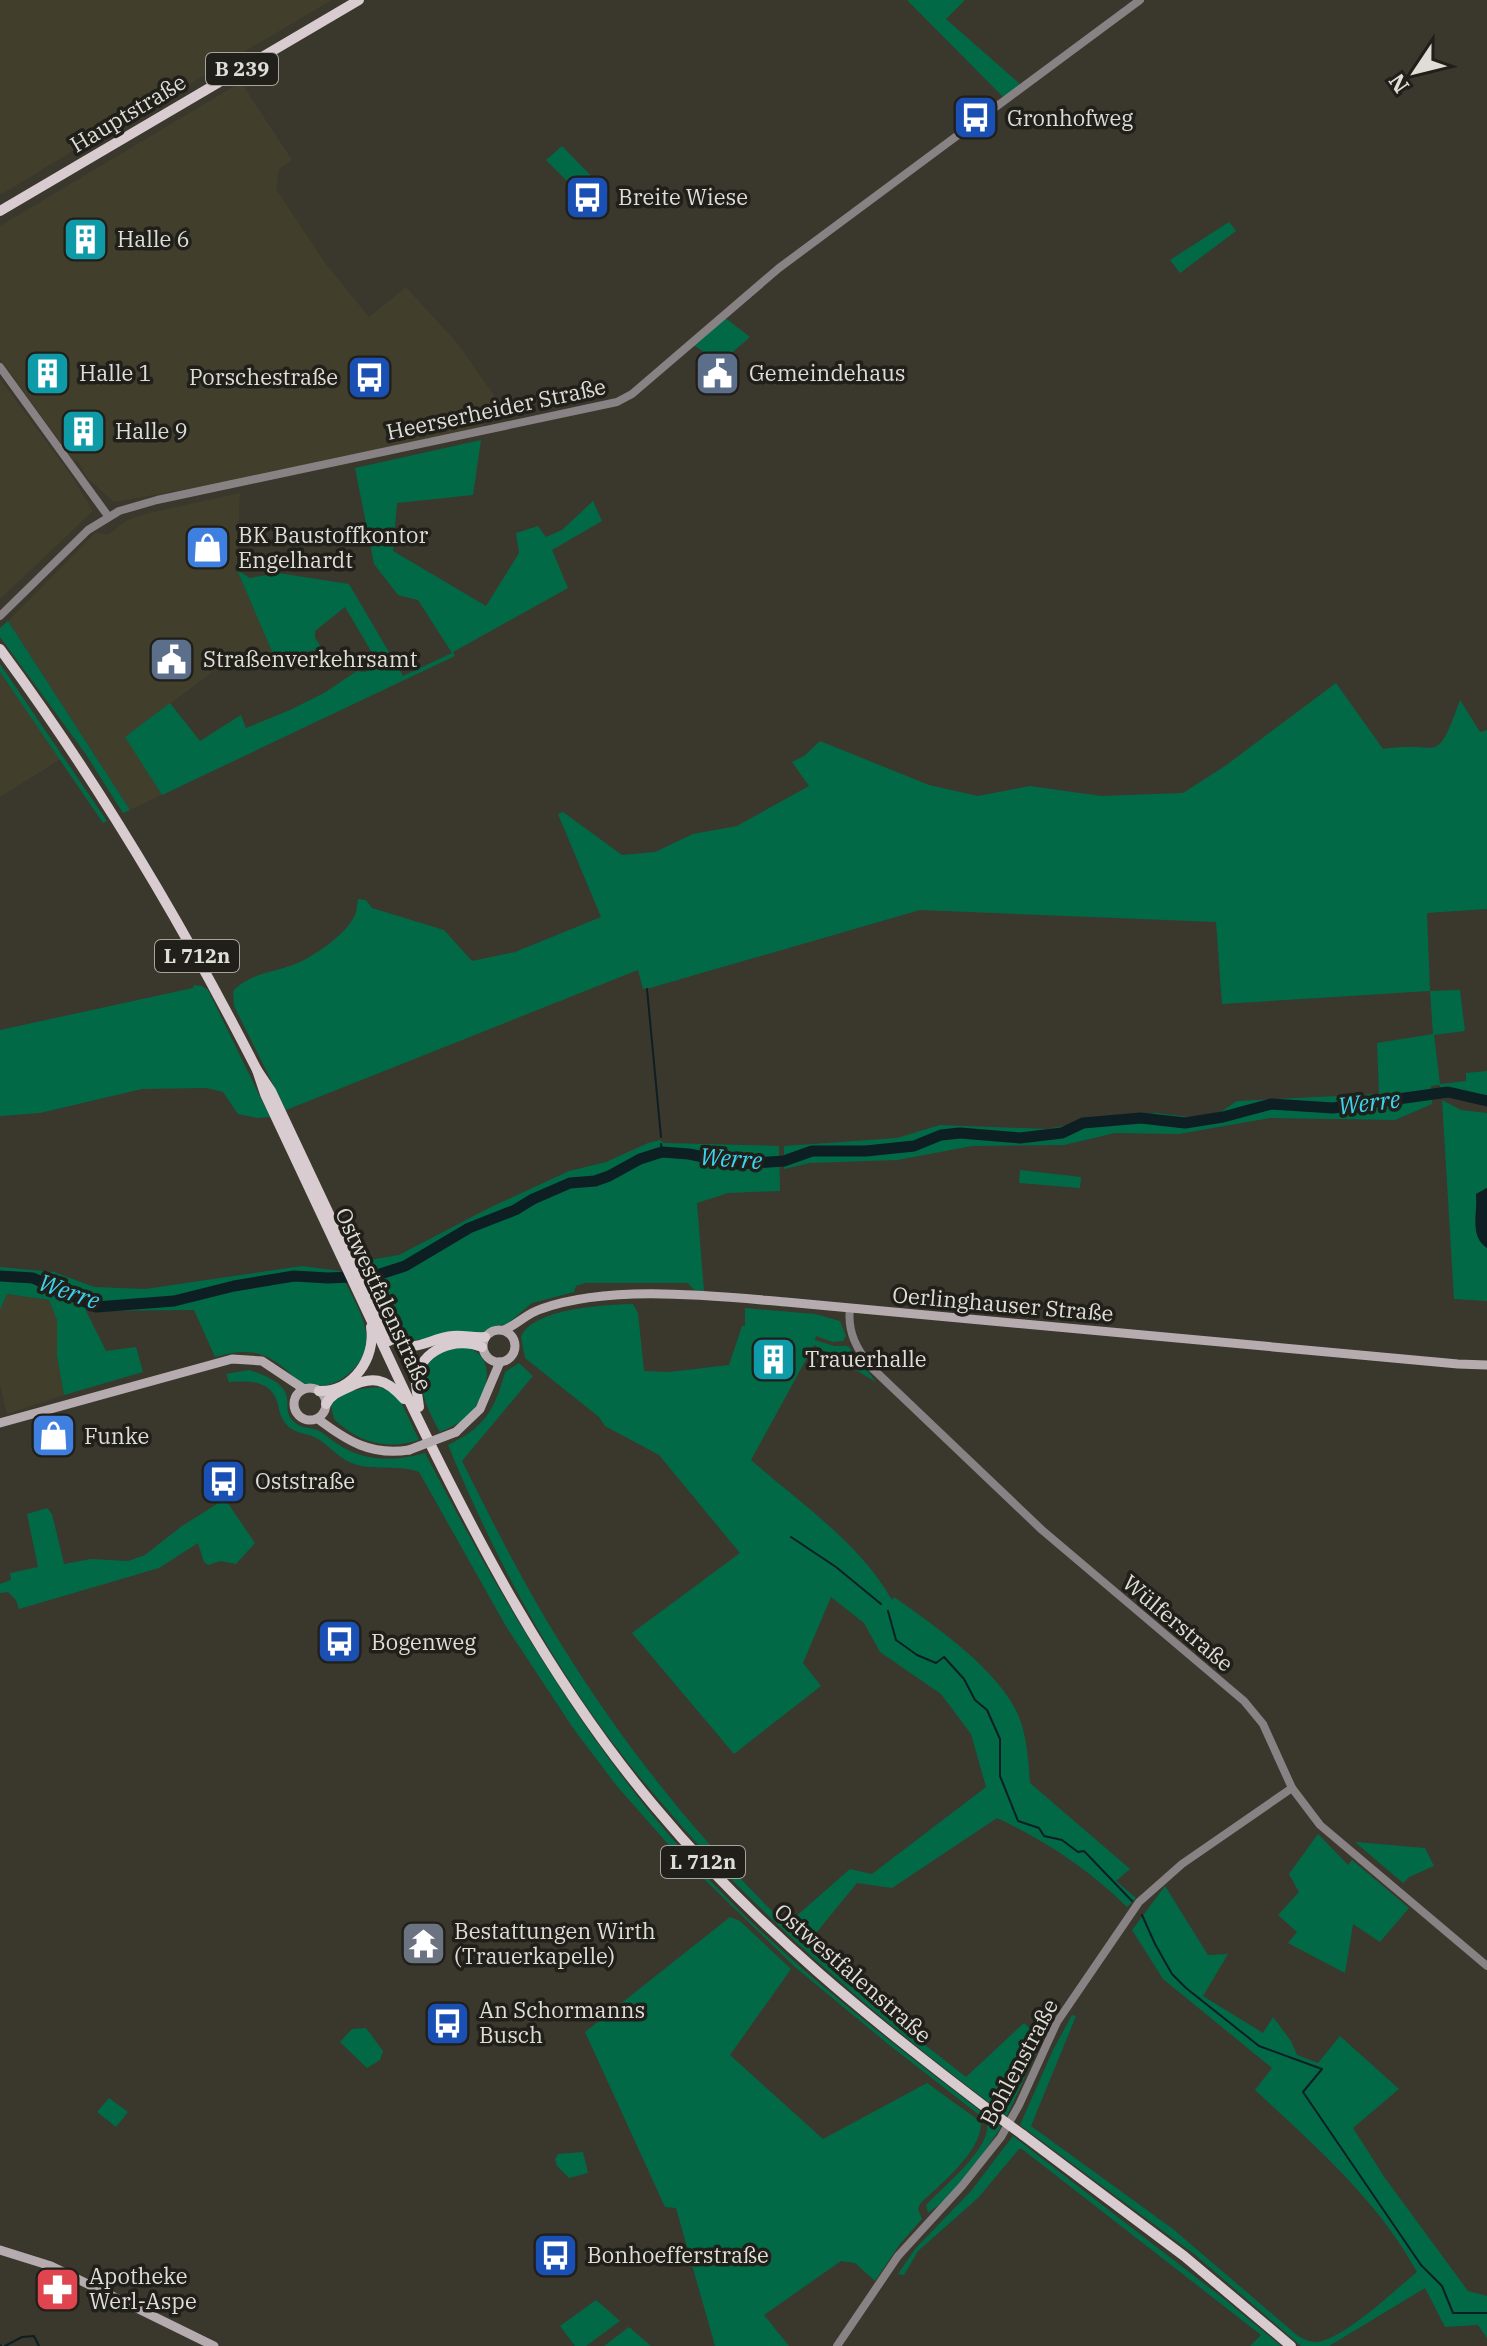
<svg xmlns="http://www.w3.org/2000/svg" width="1487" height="2346" font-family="'IBM Plex Serif',serif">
<rect width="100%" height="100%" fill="#3a372d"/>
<!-- built -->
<g fill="#413e2c">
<path d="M0,0h332l-193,114h-9l-10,-4 -23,13 -4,16 -93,56z"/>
<path d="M241,82l51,78 -13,9 -3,20 50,75 43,53 37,-30 52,57 40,57 -7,4v3l-11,4 4,15 -268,57 -102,18 -28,-25 -8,-16 -5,-1 -73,-101v-133z"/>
<path d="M0,379l71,96 22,36 -93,88z"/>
<path d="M240,493l-3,77 36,84 -44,16 -11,-2 -92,69 36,58 -32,15 -122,-189 88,-89 11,3 21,-15 16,-6z"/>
<path d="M0,672l61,87 -61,38z"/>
<path d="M7,1294l42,6 8,20v36l7,39 -57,19 -7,-29v-75z"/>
</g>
<!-- green -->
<g fill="#026947">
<path d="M907,0h58l-19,19 75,66 -17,13z"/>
<path d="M562,146l35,36 -14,15 -37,-37z"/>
<path d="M1229,222l7,9 -56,42 -10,-13z"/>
<path d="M724,317l26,20 -29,25 -28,-17z"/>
<path d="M481,440l-8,55 -76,8 -4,48 93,55 33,-53 -3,-20 22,-7 8,11 16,-7 31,-29 9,20 -50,29 16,38 -115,64 2,4 -293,139 -37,-58 45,-34 30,38 41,-26 5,13 44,-18 34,-17 33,-22 8,1 13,-9 -33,-56 -30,24v7l8,12 -50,4 -36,-84 13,8 28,-5 71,11 54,92 49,-23 -34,-53 -20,-5 -24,-31 -19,-96z"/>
<path d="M8,621l122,189 -7,3 -38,-60 -85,-116v-9z"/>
<path d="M0,664l107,157 -4,2 -103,-151z"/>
<path d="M1336,683l47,66c59,-9 52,20 77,-49l20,32 7,-2v179l-60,4 3,78 30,-1 5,41 -31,4 6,49 26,-3v-8l21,-2v24l-27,-1 -18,-5 -3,-4 -8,1 1,18 -37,16 -125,-2 -91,16 -64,-1 -51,12 -92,1 -75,14 -87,3 -26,6v-23l113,-8 43,-13 107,4 74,-14 35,-2 32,4 31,-4 18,-12 142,-7 -2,-51 56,-9 -3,-43 -208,13 -6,-82 -296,-12 -270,78 -7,1 -5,-19 -352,140 -52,-104 -1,-15c17,-18 39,-18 62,-27 17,-6 51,-30 59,-47 3,-5 3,-12 4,-18l8,1 6,8 72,22 28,31 43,-9 86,-35 -43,-103 5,-2 59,43 33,-3 38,-18 44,-8 72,-40 -17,-24 12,-6 16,-15 109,44 49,11 52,-10 71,10 82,-3 42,-27z"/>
<path d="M194,985l8,1 6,4 62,127 -13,1 -19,-4 -15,-22 -16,-4 -65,1 -102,24 -40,3v-86l193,-42z"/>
<path d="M1442,1100l19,10 26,3v75l-11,6c2,19 -7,41 11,54v53l-33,-2z"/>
<path d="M660,1140l4,3 115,3 1,45 -52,2 -31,10 7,88 -10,-1 -6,-7h-103l-9,3 -2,6 -42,11 -25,21 -13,2 -13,7 -75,8 -16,-11 -33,-68 42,-7 90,-47 80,-37 37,-9 42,-19z"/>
<path d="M1020,1170l61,7 -1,11 -61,-5z"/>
<path d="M302,1266l38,5c16,37 49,74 3,107 -11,8 -28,11 -40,5 -7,-3 -14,-11 -19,-15 -22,-19 -42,-19 -69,-11l-21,-47 -108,1 20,40 30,-4 7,25 -79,23 -7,-39v-36l-8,-20 -42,-6 -7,16v-43l54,5 40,15 51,2z"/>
<path d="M633,1304l5,9 6,58 25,1 60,-7 13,-39h3v-18l70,6 25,7 6,15 -3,5 -10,1 -17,-6 -1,4 19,6h14l28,36 -62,-37 -63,115c49,43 108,82 141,140l2,-3c37,26 97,68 119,108 14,23 15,52 17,78l100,86 -14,12 20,17 -9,9c-39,-38 -81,-66 -130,-89l-105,70 -35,-5 -50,61 82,73 77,60 58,-54 18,17 -35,76c-138,-103 -269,-216 -377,-351 -76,-95 -136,-208 -182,-320 36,-17 47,-35 57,-73l14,-9 14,13 -71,85c31,62 62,124 99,183 63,102 139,197 225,281l64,-56 22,5 114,-87 -15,-53 -30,-40 -61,-42 -16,-29 -33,-26 -28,66 18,23 -87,68 -102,-121 108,-80 -81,-98 -54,-29 -6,-9 -74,-59 -4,-21c12,-29 83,-32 112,-33z"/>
<path d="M465,1346c31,11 25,42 8,64 -9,11 -21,17 -33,22 -13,-24 -33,-60 1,-79 6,-4 17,-5 24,-7z"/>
<path d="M249,1370c12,4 37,12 38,28 1,9 -1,16 6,23 8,9 19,5 28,11 5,3 10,8 15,11 28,19 58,19 89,10 83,159 174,316 302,445 84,85 180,156 274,229 -19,29 -43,66 -73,86l-2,-8c17,-19 67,-57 61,-84l-99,-77 -93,-77 -128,-124 -51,-58 -43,-57 -66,-100 -88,-156c-23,-9 -49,1 -72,-11 -13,-7 -22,-20 -35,-25 -8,-3 -16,-3 -23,-9 -7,-6 -9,-13 -11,-22 -6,-25 -26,-24 -49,-23l-3,-8z"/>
<path d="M380,1387l18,9 21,44c-32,10 -61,3 -85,-21l-3,-13c8,-16 32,-18 49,-19z"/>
<path d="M225,1499l30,44 -19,21 -15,-3 -13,4 -4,-3 -6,-19 -39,25 -140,41 -3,-9 -8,-8 -8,1v-9l11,-4 -1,-7 28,-6 -11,-53 20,-6 5,6 12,50 27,-5 37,2 17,-6 37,-29z"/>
<path d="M1318,1834l30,31 4,-5 57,48 -29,34 -27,-18 -8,49 -57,-30 9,-11 -19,-17 21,-23 -10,-18z"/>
<path d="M1355,1842l70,6 9,18 -25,11 -6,6z"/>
<path d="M1165,1886l43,69 20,-1 -25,42 60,37 10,-16 18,24 6,14 21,8 22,-27 59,53 -46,39 32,50 83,113 19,5v42l-9,-13 -33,2 -20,-39 -96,58h-28l-107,-92 -174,-129 33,-75 19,-35 4,1 -45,110 142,103 125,107c6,3 12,6 19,6 27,-3 78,-52 100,-70 -39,-72 -103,-127 -162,-182l17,-22 -109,-89 -31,-49z"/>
<path d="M730,1917l10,4 51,48 -61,86 93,84 104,-56 54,39c1,30 -41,62 -61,82l-2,5 4,10 -22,25 -25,37 -20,-18 -14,-2 -77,54 25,31h-74l-39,-138 -11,-1 -80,-175z"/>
<path d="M366,2028l17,23 -3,9 -13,8 -27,-26 12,-13z"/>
<path d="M109,2098l19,14 -12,15 -19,-15z"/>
<path d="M1013,2136l215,166 53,44h-31l11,-11 -239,-186h-3l-41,49 -60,53 -14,24 -6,-1 17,-25 56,-58z"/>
<path d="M583,2152l5,21 -19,5 -12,-12 -2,-7 3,-5z"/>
<path d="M596,2300l24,21 -34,25h-11l-15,-20z"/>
<path d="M629,2327l22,19h-47z"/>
</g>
<!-- water -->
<path fill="#0d1f23" d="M1487,1188v60c-18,-12 -9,-35 -11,-54z"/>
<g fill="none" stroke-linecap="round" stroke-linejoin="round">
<!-- stream -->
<g stroke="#0d1f23" stroke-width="2">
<path d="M647,989l14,148"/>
<path d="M661,1144l1,8"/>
<path d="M791,1537l45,30 45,37"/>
<path d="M888,1611l8,29 21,15 19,8 8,-6 20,22 11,21 12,10 13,29v37l18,45 21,7 5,8 18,4 16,12 6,-1 48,50"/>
<path d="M1142,1915l13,29 17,30 14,14 73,58 63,23 -19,23 118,173 21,21 11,27h34"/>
<path d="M0,2345l1,1"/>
<path d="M5,2346l17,-9 12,-1 5,10"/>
</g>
<!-- river -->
<path stroke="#0d1f23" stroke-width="11" d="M0,1276l33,2 63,29 78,-6 60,-15 60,-10 34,2 46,-2 31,-10 64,-38 46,-18 18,-11 37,-16 25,-2 14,-5 31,-17 22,-7 27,2 49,10 46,-3 28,-10h54l48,-5 27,-11 19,-2 60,5 42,-5 21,-10 58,-5 44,5 38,-6 48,-13 62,4 115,-16 39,9"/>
<!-- tertiary -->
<g stroke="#888284" stroke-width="8">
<path d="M0,367l108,149"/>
<path d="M0,616l88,-86 31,-19 38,-11 460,-98 15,-8 147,-126 361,-268"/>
<path d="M850,1308c-3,24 7,42 22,60l170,162 202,171 19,23 29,64 28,37 167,141"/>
<path d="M837,2346l61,-90 64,-70 39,-49 18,-32 38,-83 82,-120 43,-38 110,-76"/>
</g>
<!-- secondary -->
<g stroke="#b6acaf" stroke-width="9">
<circle cx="499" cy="1346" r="16"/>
<path d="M504,1330c13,-5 23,-17 37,-21 70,-25 172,-13 245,-7l672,62 29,1"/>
<circle cx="310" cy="1404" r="16"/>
<path d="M318,1419c29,22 53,37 91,31"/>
<path d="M0,1423l232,-64 30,2 42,28"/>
<path d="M456,1432l24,-23 20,-47"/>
<path d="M0,2250l51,16 163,80"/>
</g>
<!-- primary -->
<g stroke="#d9ccd0" stroke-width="10">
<path d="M0,211l359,-211"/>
<path d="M0,649c98,133 182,274 257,421l14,21 118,250"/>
<path d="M257,1070l8,24c46,98 92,197 139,296 70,146 146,292 251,417 99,119 219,216 342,309"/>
<path d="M387,1332c24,28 39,6 66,4 11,-1 21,2 32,1"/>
<path d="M319,1391c34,1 57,-33 52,-64"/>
<path d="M326,1404c5,-9 12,-12 21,-16 25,-13 39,-10 57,11"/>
<path d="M419,1407c-1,-8 -3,-18 -3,-26 4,-32 40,-45 66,-34"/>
<path d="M1023,2135l161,121 107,90"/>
</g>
<!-- secondary-bridge -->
<path stroke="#b6acaf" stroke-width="9" d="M409,1450l47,-18"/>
<!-- primary-bridge -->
<path stroke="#d9ccd0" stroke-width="10" d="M997,2116l26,19"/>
</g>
<!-- icons -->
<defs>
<symbol id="bus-square" viewBox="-11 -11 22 22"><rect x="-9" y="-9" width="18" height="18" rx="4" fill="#1a4fb4" stroke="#201f1a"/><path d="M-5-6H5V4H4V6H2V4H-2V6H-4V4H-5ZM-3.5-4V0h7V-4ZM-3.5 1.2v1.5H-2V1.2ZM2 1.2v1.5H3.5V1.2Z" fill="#fff"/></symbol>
<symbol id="building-square" viewBox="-11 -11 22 22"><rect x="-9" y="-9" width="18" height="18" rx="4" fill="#0f9aa8" stroke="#201f1a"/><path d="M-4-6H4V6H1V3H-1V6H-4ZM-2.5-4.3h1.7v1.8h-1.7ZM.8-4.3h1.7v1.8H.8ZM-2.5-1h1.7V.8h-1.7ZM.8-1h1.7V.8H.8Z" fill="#fff"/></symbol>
<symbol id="civic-square" viewBox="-11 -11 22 22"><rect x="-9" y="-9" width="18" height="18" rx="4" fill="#5c6f8a" stroke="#201f1a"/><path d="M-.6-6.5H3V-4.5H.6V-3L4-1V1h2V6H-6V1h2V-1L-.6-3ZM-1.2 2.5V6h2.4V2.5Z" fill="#fff"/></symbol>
<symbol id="shop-square" viewBox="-11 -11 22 22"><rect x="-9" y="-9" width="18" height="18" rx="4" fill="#3f7fe0" stroke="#201f1a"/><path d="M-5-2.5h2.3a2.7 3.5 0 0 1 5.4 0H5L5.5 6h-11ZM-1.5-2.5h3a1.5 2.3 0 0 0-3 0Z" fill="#fff"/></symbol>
<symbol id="temple-square" viewBox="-11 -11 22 22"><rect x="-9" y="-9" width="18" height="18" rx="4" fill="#6b7280" stroke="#201f1a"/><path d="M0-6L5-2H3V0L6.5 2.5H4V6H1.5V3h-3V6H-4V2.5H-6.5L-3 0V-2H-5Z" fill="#fff"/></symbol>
<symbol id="pharmacy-square" viewBox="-11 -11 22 22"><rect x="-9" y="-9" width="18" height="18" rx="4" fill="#e0444e" stroke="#201f1a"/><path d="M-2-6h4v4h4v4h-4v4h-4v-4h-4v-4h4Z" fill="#fff"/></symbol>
</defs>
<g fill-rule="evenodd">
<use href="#bus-square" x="950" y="92" width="51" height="51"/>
<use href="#bus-square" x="562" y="172" width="51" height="51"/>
<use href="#building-square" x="60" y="214" width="51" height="51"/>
<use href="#building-square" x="22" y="348" width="51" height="51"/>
<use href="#civic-square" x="692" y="348" width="51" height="51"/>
<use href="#bus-square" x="344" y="352" width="51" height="51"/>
<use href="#building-square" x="58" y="406" width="51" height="51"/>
<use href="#shop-square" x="182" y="522" width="51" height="51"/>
<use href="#civic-square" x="146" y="634" width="51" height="51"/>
<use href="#building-square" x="748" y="1334" width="51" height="51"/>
<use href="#shop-square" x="28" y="1410" width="51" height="51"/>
<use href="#bus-square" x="198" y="1456" width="51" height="51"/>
<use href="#bus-square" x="314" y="1616" width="51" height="51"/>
<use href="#temple-square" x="398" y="1918" width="51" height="51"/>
<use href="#bus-square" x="422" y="1998" width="51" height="51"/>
<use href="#bus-square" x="530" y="2230" width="51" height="51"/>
<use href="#pharmacy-square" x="32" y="2264" width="51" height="51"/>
</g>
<g text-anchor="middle" stroke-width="7" stroke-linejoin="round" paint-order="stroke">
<!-- shield labels -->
<g fill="#201f1a" stroke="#a5a49e" stroke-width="2">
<rect x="206" y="53" width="72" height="32" rx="6"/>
<rect x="155" y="940" width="84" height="32" rx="6"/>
<rect x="661" y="1846" width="84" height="32" rx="6"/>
</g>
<g font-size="20" font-weight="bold" fill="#deddd6">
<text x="242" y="76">B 239</text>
<text x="197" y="963">L 712n</text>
<text x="703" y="1869">L 712n</text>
</g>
<!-- street labels -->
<g font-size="22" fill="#deddd6" stroke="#201f1a">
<text transform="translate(128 113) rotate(-31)" y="8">Hauptstraße</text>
<text transform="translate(496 409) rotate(-12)" y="8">Heerserheider Straße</text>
<text transform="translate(384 1299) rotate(65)" y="8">Ostwestfalenstraße</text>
<text transform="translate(1003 1304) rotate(5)" y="8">Oerlinghauser Straße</text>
<text transform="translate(1178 1623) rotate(40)" y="8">Wülferstraße</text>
<text transform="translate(853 1973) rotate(41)" y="8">Ostwestfalenstraße</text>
<text transform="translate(1019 2062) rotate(-62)" y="8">Bohlenstraße</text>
</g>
<!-- poi labels -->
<g font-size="22" fill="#deddd6" stroke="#201f1a" text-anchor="start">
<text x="1007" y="126">Gronhofweg</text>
<text x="618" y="205">Breite Wiese</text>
<text x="117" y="247">Halle 6</text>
<text x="79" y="381">Halle 1</text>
<text x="749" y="381">Gemeindehaus</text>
<text x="338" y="385" text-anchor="end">Porschestraße</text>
<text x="115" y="439">Halle 9</text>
<text x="238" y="543">BK Baustoffkontor<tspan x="238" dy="25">Engelhardt</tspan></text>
<text x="203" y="667">Straßenverkehrsamt</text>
<text x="805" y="1367">Trauerhalle</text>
<text x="84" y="1444">Funke</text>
<text x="255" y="1489">Oststraße</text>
<text x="371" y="1650">Bogenweg</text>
<text x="454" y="1939">Bestattungen Wirth<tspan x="454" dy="25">(Trauerkapelle)</tspan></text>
<text x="479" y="2018">An Schormanns<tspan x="479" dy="25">Busch</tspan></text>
<text x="587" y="2263">Bonhoefferstraße</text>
<text x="89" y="2284">Apotheke<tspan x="89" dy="25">Werl-Aspe</tspan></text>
</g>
<!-- water labels -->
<g font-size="24" font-style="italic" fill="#3dd3ef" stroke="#201f1a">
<text transform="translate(1369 1103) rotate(-7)" y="8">Werre</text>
<text transform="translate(731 1159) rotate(4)" y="8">Werre</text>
<text transform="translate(69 1292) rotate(19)" y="8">Werre</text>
</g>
</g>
<!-- north arrow -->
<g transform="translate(1415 72) rotate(235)" stroke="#201f1a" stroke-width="6" paint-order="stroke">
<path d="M0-6L14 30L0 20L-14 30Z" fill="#deddd6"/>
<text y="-12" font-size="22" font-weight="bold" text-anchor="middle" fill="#deddd6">N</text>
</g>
</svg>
